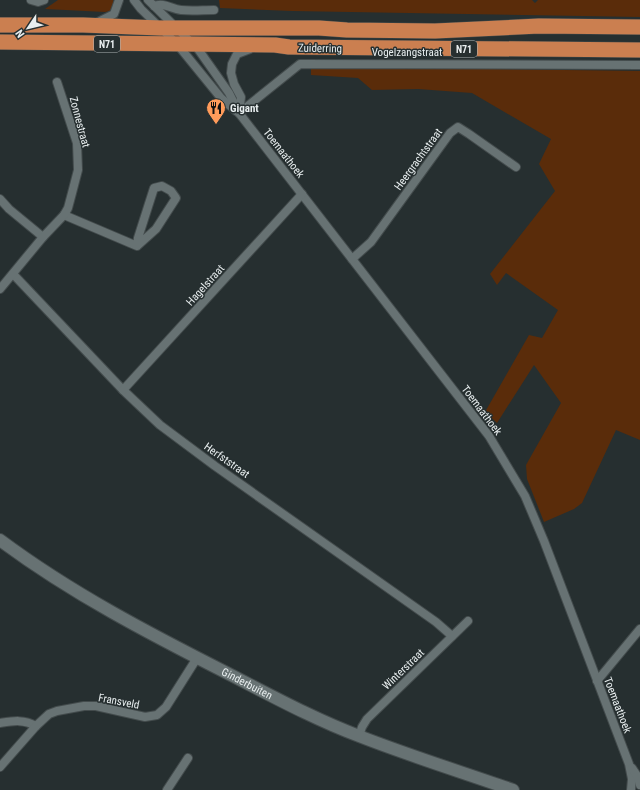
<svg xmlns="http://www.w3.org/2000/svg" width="640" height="790" font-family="'Roboto Condensed',sans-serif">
<rect width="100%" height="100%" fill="#262f30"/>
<!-- green -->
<g fill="#5a2c0a">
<path d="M58,0h55l1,2 -4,9 -5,1 -60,-3z"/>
<path d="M219,0h313l3,3 3,-3h102v17l-348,-6 -72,-3z"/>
<path d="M311,68h97l232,3v369l-24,-10 -34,73 -8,6 -30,13 -17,-43 -1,-14 35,-62 -27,-38 -37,58 -12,-11 44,-77 13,3 16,-28 -52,-37 -9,12 -7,-11 65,-83 -16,-27 12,-25 -79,-46 -54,-4 -46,1 -14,-12 -47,-3z"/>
</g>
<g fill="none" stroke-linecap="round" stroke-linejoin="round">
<defs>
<g id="street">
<path d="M31,0l7,2 6,-2"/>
<path d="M134,0l7,9 36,35 44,54 15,13"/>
<path d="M148,0l50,49 31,44 10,20 250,323 36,60 19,45 85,223 3,15 -1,11"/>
<path d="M154,6c10,-4 17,3 27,4 11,1 22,0 33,0"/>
<path d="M98,22l16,-8 5,-14"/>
<path d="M239,113l61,-49 340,1"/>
<path d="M239,113l2,-16 -7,-13 -3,-11 1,-9 5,-10 13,-5"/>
<path d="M0,199l9,10 34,28"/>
<path d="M64,215l73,31 19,-17 20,-31 -5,-7 -9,-5 -8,2 -16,50 -1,8"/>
<path d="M352,259l19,-17 79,-109 8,-6 11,7 47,33"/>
<path d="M13,274l110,116 37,35 55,41 221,156 16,14"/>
<path d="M0,289l43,-52 21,-22 4,-7 4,-15 6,-23 -1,-27 -20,-61"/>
<path d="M123,390l179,-196"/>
<path d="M597,681l43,-52"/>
<path d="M0,723c13,-2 24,-4 36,3"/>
<path d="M359,736l3,-9 5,-8 101,-98"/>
<path d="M0,767l36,-41 13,-12 8,-3 27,-5h12l49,11 12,-2 9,-8 31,-49"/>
<path d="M632,768l6,9 2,8"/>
<path d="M167,790l21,-32"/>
</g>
<g id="secondary">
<path id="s1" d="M0,540c71,53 150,94 229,134 43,22 85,45 130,62 51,20 103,36 154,54"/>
</g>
<g id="highway">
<path d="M0,25h83l77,3h159l28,2 88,1 104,-5 101,1"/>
<path d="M0,42l275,3 14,2 351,3"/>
</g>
</defs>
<!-- street casing -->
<use href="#street" stroke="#434b4c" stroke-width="10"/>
<!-- secondary casing -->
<use href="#secondary" stroke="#434b4c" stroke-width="14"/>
<!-- highway casing -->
<use href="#highway" stroke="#434b4c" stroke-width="16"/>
<!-- street -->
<use href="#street" stroke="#677273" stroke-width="8"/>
<!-- secondary -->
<use href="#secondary" stroke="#677273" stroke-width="12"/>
<!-- highway -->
<use href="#highway" stroke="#cb7f50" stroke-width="15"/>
</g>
<!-- icons -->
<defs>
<symbol id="restaurant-pin" viewBox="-11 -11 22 30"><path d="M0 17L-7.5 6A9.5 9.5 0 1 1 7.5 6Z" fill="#ff9b5a" stroke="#262f30"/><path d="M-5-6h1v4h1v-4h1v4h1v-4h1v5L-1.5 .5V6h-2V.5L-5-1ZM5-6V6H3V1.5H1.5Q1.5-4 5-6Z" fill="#111"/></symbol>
</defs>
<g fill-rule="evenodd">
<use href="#restaurant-pin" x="205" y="97" width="22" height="30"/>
</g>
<g text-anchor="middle" stroke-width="3" stroke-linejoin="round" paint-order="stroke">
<!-- shield labels -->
<g fill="#262f30" stroke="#aeb5b6" stroke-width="1">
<rect x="94" y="36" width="26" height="16" rx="3"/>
<rect x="451" y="41" width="26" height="16" rx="3"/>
</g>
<g font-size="10" font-weight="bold" fill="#e8eeef">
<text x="107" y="48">N71</text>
<text x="464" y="53">N71</text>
</g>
<!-- street labels -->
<g font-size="11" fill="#e8eeef" stroke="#262f30">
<text transform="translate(320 48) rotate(1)" y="4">Zuiderring</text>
<text x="407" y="56">Vogelzangstraat</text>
<text transform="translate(80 122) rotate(75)" y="4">Zonnestraat</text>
<text transform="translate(284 153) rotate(52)" y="4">Toemaathoek</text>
<text transform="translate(418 159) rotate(-54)" y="4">Heergrachtstraat</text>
<text transform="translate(205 285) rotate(-48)" y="4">Hagelstraat</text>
<text transform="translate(482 410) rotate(53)" y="4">Toemaathoek</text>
<text transform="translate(227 460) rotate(35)" y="4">Herfststraat</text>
<text transform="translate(403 669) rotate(-44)" y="4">Winterstraat</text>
<text dy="4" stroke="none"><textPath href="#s1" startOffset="286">Ginderbuiten</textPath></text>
<text transform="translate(119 701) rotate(11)" y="4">Fransveld</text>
<text transform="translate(618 705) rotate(69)" y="4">Toemaathoek</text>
</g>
<!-- poi labels -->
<g font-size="11" font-weight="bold" fill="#e8eeef" stroke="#262f30" text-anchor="start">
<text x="230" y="112">Gigant</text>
</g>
</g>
<!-- north arrow -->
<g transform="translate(28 28) rotate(235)" stroke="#262f30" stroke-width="3" paint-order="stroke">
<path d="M0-3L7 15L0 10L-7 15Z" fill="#e8eeef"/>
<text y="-6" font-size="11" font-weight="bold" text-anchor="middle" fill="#e8eeef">N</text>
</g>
</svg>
